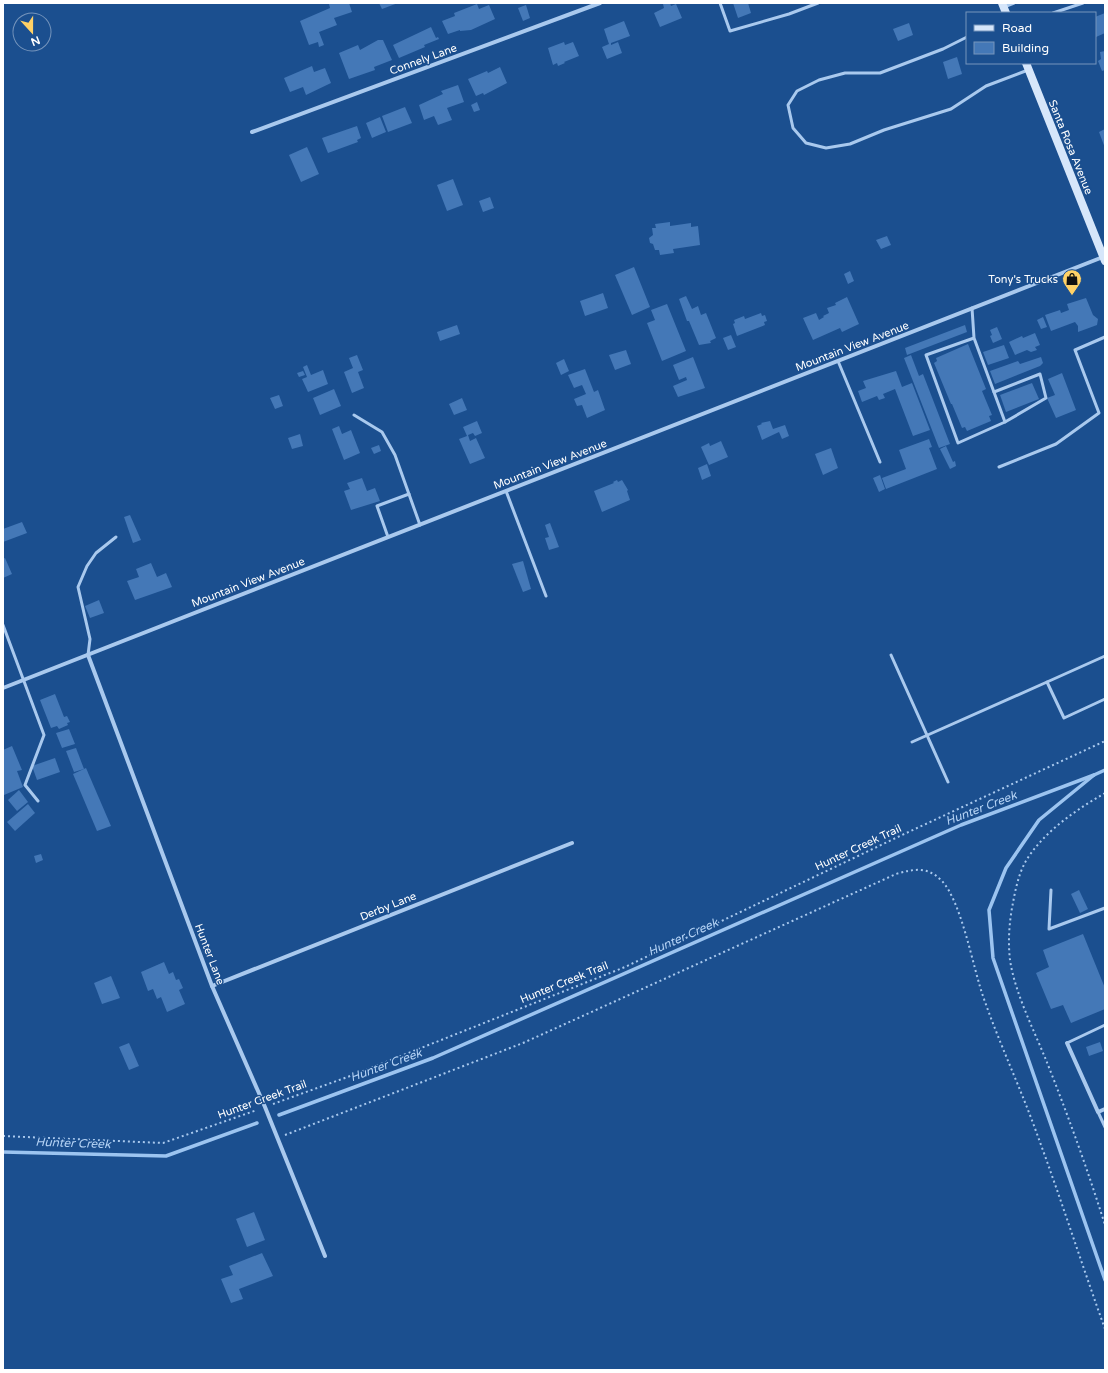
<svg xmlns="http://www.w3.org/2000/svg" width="1108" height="1373" font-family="'Varela Round',sans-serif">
<rect width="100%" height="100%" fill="#1b4f8f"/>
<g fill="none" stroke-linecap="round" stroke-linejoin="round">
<!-- stream -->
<g stroke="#9cc4f0" stroke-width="3.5">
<path d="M1105,770l-11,5 -55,45 -33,48 -17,42 4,48 112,322"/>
<path d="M279,1115l154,-57 528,-233 133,-50"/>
<path d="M3,1152l163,4 91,-33"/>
</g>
</g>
<!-- building -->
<g fill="#4478b7">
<path d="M330,3h19l3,9 -18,6 3,7 -18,7 5,13 -5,2 -1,-5 -9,3 -9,-24 30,-13 -1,-4z"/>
<path d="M379,3h19l-16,6z"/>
<path d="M666,3h4l1,3 5,-2 6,14 -22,9 -6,-14 10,-5 -1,-4z"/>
<path d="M733,3h15l3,10 -13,5z"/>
<path d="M477,4l2,5 10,-4 6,14 -24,11 -11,1v-1l-12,4 -6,-13 13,-5 -1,-3z"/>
<path d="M526,5l4,13 -7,3 -5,-13z"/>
<path d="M1105,13v20l-9,4 -1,-20z"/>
<path d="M624,21l6,15 -19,7v2l7,-3 4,11 -15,6 -5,-12 7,-3 -5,-15z"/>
<path d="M909,23l4,12 -15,6 -5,-12z"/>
<path d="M431,27l5,11 2,-1 1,2 -15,6 1,2 -26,11 -6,-13z"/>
<path d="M378,40h5l9,20 -18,7 1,3 -26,9 -10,-26 19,-8 2,5z"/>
<path d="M564,42l1,3 8,-3 6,14 -15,6 1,1 -7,3 -1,-3 -4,2 -5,-17z"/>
<path d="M1105,51v19l-3,1 -4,-10 3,-2 -1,-7z"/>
<path d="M957,57l5,17 -14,5 -5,-17z"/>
<path d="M312,66l2,6 11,-4 6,15 -25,12 -3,-8 -13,5 -6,-14z"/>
<path d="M500,67l7,16 -23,12 -1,-2 -7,3 -8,-17 19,-8 1,2z"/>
<path d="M458,85l6,17 -17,6 5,12 -14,5 -4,-9 -10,4 -5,-15 24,-11 -2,-3z"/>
<path d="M477,102l3,8 -6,2 -3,-7z"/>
<path d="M405,107l7,16 -24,9 -6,-16z"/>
<path d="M380,117l6,15 -14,6 -6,-15z"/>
<path d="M357,126l4,12 -4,2 1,2 -30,11 -6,-15z"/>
<path d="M1105,129v19l-6,-16z"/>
<path d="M307,147l12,27 -18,8 -12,-27z"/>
<path d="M453,179l10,26 -16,6 -10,-26z"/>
<path d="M490,197l4,11 -11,4 -4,-11z"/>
<path d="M670,222v4l21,-3v4l7,-1 2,19 -27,4 1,4 -14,2 -1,-5h-4l-2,-6 -3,-1 -1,-5 4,-3 -1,-7h4l-1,-4z"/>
<path d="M887,236l4,9 -10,4 -5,-9z"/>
<path d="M634,267l16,40 -18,8 -17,-40z"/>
<path d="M850,271l4,10 -6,3 -4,-10z"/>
<path d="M603,293l5,15 -23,8 -5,-15z"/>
<path d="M686,296l6,13 6,-3 3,9 5,-2 10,25 -6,3 1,2 -12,2 -10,-24h-2l-8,-22z"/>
<path d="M847,297l12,27 -17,8 -2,-4 -27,12 -10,-22 13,-5 3,7 5,-3 -1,-1 6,-3 -2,-5 9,-3 -1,-2z"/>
<path d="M1086,298l7,17 5,4 -1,6 -19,7v-6l-3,-4 -24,9 -6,-16 15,-5 1,3 8,-3 -2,-6z"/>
<path d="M667,304l19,47 -24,10 -15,-38 8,-3 -4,-10z"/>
<path d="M761,313l1,3 3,-1 2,6 -3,1 1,3 -28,11 -4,-12 2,-1 -1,-3 10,-4 1,3z"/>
<path d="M1043,317l4,10 -6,2 -4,-9z"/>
<path d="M457,325l3,9 -20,7 -3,-9z"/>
<path d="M965,325l2,7 -60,23 -2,-7z"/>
<path d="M997,327l5,12 -9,4 -3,-7 2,-1 -2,-5z"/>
<path d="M1035,333l5,12 -5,2 2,3 -6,2 -4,-2 -12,5 -6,-13 13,-6 1,2z"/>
<path d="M731,335l5,12 -8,3 -5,-12z"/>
<path d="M968,344l18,45 -4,2 10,24 -3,1 2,5 -24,10 -2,-4 -3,1 -10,-24h-1l-17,-41 3,-2 -1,-3z"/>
<path d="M1004,345l5,13 -21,7 -5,-13z"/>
<path d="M626,350l5,14 -16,6 -6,-15z"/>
<path d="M357,355l6,15 -5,2 6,16 -12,5 -8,-21 9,-4 -4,-10z"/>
<path d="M911,355l8,21 4,-2 27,70 -11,4 -35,-90z"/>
<path d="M693,357l12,31 -27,9 -5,-11 14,-6 -1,-3 -7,3 -6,-15z"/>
<path d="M1041,357l2,6 -3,3 -45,18 -5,-13 28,-10 2,3z"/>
<path d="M564,359l5,12 -8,4 -5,-12z"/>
<path d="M307,365l4,10 12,-5 5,14 -20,8 -6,-13 5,-2 -4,-10z"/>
<path d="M585,369l9,23 4,-2 7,20 -18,8 -5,-13 -5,1 -3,-7 12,-5 -4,-9 -8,3 -6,-13z"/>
<path d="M303,371l2,4 -6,2 -2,-4z"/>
<path d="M896,371l6,16 10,-4 18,47 -17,6 -18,-47 -12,5 2,4 -6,2 -2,-4 -15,6 -4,-11 8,-3 -3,-7z"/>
<path d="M1062,373l14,37 -20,8 -9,-20 8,-3 -7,-16z"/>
<path d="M1032,383l7,16 -33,13 -6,-17z"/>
<path d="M334,389l7,17 -21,9 -7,-17z"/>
<path d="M279,395l4,11 -8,3 -5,-11z"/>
<path d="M462,398l5,12 -13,5 -5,-11z"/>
<path d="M477,421l5,12 -7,3 -2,-3 -5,2 2,6 6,-3 9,20 -15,6 -11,-25 8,-3 -4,-9z"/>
<path d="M770,421l3,8 12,-4 4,11 -7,3 -3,-7 -17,8 -5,-14 5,-2 -1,-1z"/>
<path d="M339,426l3,8 9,-4 9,23 -16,7 -12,-31z"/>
<path d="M300,434l3,12 -11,3 -4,-11z"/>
<path d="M929,439l3,8 -3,1 8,21 -51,20 -4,-11 24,-9 -7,-19z"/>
<path d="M721,441l7,16 -19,8 -8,-18 8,-4 1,3z"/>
<path d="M379,445l2,6 -7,3 -3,-6z"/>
<path d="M946,446l7,16 2,-1 1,5 -6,3 -10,-20z"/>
<path d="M831,448l7,20 -15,7 -8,-21z"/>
<path d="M707,464l4,12 -9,4 -4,-12z"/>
<path d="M880,475l5,14 -6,3 -6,-14z"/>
<path d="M362,478l5,13 8,-3 5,13 -29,9 -7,-19 6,-2 -3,-6z"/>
<path d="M617,480l1,2 4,-2 6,10 -1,1 3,9 -28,12 -8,-21 20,-8 -1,-1z"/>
<path d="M130,515l11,25 -8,3 -9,-26z"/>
<path d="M22,522l5,11 -24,9v-13z"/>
<path d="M550,523l9,24 -10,3 -4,-12 4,-1 -4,-12z"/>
<path d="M5,558l7,16 -9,4v-19z"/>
<path d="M523,561l8,28 -8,3 -11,-28z"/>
<path d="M151,563l6,14 9,-4 6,14 -37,13 -8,-19 12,-4 -3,-8z"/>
<path d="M99,600l5,13 -14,5 -5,-12z"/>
<path d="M55,694l9,23 3,-1 3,6 -3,1 1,2 -9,4 -2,-3 -6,2 -11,-28z"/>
<path d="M69,729l6,15 -13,4 -6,-15z"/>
<path d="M12,746l10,24 -5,1 6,16 -19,8 -1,-45z"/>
<path d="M76,748l8,21 -10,3 -8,-21z"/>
<path d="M55,758l5,14 -23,8 -5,-14z"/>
<path d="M86,768l25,58 -14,5 -24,-57z"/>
<path d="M19,790l9,12 -11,9 -9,-11z"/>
<path d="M28,804l7,9 -20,18 -8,-9z"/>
<path d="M41,854l2,6 -7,3 -2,-7z"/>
<path d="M1079,890l9,19 -8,4 -9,-19z"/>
<path d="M1083,934l22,54v21l-34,14 -8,-18 -12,4 -15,-36 13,-6 -6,-17z"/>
<path d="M164,962l5,12 4,-2 3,8 3,-1 4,9 -4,2 6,14 -18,8 -6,-15 -4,2 -4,-10 -5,2 -7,-19z"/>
<path d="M111,976l9,22 -18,6 -8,-21z"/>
<path d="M1100,1042l3,9 -14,5 -3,-9z"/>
<path d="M129,1043l10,23 -10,4 -10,-23z"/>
<path d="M254,1212l11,28 -18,7 -11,-28z"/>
<path d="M262,1253l11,23 -34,13 4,10 -12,4 -10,-24 12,-4 -4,-9z"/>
</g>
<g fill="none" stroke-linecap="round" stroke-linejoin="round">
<!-- path -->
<g stroke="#a9c9ee" stroke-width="2" stroke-dasharray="2 3" stroke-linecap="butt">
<path d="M1105,793c-29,17 -59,37 -78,66 -9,15 -12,33 -15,49 -3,17 -4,35 -2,52 5,34 25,72 38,105 21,53 40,106 57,160"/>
<path d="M273,1104l80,-29 272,-108 277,-132 203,-94"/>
<path d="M285,1135l238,-92 373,-169c17,-5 31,-8 45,6 21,21 32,89 43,119 16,46 37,90 53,135 24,65 45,131 68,195"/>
<path d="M3,1136l160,7 94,-33"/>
</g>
<!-- service -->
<g stroke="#a9c9ee" stroke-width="3">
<path d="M720,3l10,28 59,-17 29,-11"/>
<path d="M1004,7l10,-4"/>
<path d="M1053,13l30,-10"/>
<path d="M967,37l-24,12 -63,24h-35l-26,7 -22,11 -9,14 5,23 13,15 20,5 24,-4 34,-14 67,-21 35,-23 42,-16"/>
<path d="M972,308l2,30 31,84 -47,21 -32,-88 48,-17"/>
<path d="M838,361l42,101"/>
<path d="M994,392l46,-18 6,24 -41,24"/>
<path d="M354,415l28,17 13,23 25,70"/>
<path d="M999,467l57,-23 43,-31 -24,-63 30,-13"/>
<path d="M506,491l40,105"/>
<path d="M388,537l-11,-31 32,-12"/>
<path d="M3,625l41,110 -19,50 13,16"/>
<path d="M88,655l2,-16 -12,-52 9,-21 9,-13 20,-16"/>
<path d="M891,655l57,127"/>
<path d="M1047,682l58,-26"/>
<path d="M912,742l135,-60 17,36 41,-19"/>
<path d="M1051,890l-2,39 56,-21"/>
<path d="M1067,1043l38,-18"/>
<path d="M1098,1112l7,15"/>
</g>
<!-- minor -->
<g stroke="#a9c9ee" stroke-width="4">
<path d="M252,132l348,-129"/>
<path d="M88,655l124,331 53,121 60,149"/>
<path d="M3,688l1100,-431"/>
<path d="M212,986l360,-143"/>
<path d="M1067,1043l31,69 7,-3"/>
</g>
<!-- secondary -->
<g stroke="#d6e6fa" stroke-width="8">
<path d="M1002,3l4,10"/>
<path d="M1026,63l79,198"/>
</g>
</g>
<!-- icons -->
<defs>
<symbol id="shop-pin" viewBox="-11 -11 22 30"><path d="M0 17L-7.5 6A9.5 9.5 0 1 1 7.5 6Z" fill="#ffd166" stroke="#1b4f8f"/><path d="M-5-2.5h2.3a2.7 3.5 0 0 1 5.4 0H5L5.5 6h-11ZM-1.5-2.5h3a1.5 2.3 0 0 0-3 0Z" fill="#111"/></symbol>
</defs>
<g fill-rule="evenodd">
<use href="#shop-pin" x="1061" y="268" width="22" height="30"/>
</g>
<g text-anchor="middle" stroke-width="3" stroke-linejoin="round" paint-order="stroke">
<!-- street labels -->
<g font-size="11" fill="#fff" stroke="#1b4f8f">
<text transform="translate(423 59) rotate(-20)" y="4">Connely Lane</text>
<text transform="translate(1071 147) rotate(68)" y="4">Santa Rosa Avenue</text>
<text transform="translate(852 346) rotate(-21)" y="4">Mountain View Avenue</text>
<text transform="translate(550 464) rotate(-21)" y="4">Mountain View Avenue</text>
<text transform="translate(248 582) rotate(-21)" y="4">Mountain View Avenue</text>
<text transform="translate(858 847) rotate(-25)" y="4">Hunter Creek Trail</text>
<text transform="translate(388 906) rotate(-22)" y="4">Derby Lane</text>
<text transform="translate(210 954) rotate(69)" y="4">Hunter Lane</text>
<text transform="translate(564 982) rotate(-22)" y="4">Hunter Creek Trail</text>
<text transform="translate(262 1099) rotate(-20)" y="4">Hunter Creek Trail</text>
</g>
<!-- poi labels -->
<g font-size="11" fill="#fff" stroke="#1b4f8f" text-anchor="end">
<text x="1058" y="283">Tony's Trucks</text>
</g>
<!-- water labels -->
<g font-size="12" font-style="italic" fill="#b5d3f5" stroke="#1b4f8f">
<text transform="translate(981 808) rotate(-21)" y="4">Hunter Creek</text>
<text transform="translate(683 937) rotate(-24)" y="4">Hunter Creek</text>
<text transform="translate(386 1065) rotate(-20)" y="4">Hunter Creek</text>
<text transform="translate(73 1143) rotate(2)" y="4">Hunter Creek</text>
</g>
</g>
<!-- border -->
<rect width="1108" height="1373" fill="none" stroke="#ffffff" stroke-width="8"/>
<!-- legend -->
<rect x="966" y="12" width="130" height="52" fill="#1b4f8f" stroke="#7695bc"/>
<rect x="974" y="25" width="20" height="6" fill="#d6e6fa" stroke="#7695bc"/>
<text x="1002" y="32" font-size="12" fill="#ffffff">Road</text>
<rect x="974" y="42" width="20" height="12" fill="#4478b7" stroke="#7695bc"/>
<text x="1002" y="52" font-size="12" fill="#ffffff">Building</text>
<!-- north arrow -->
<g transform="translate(32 32) rotate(159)"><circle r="19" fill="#1b4f8f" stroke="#7695bc"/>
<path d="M0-3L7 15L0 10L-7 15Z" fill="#ffd166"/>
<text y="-6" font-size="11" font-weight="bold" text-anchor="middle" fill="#ffffff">N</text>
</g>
</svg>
